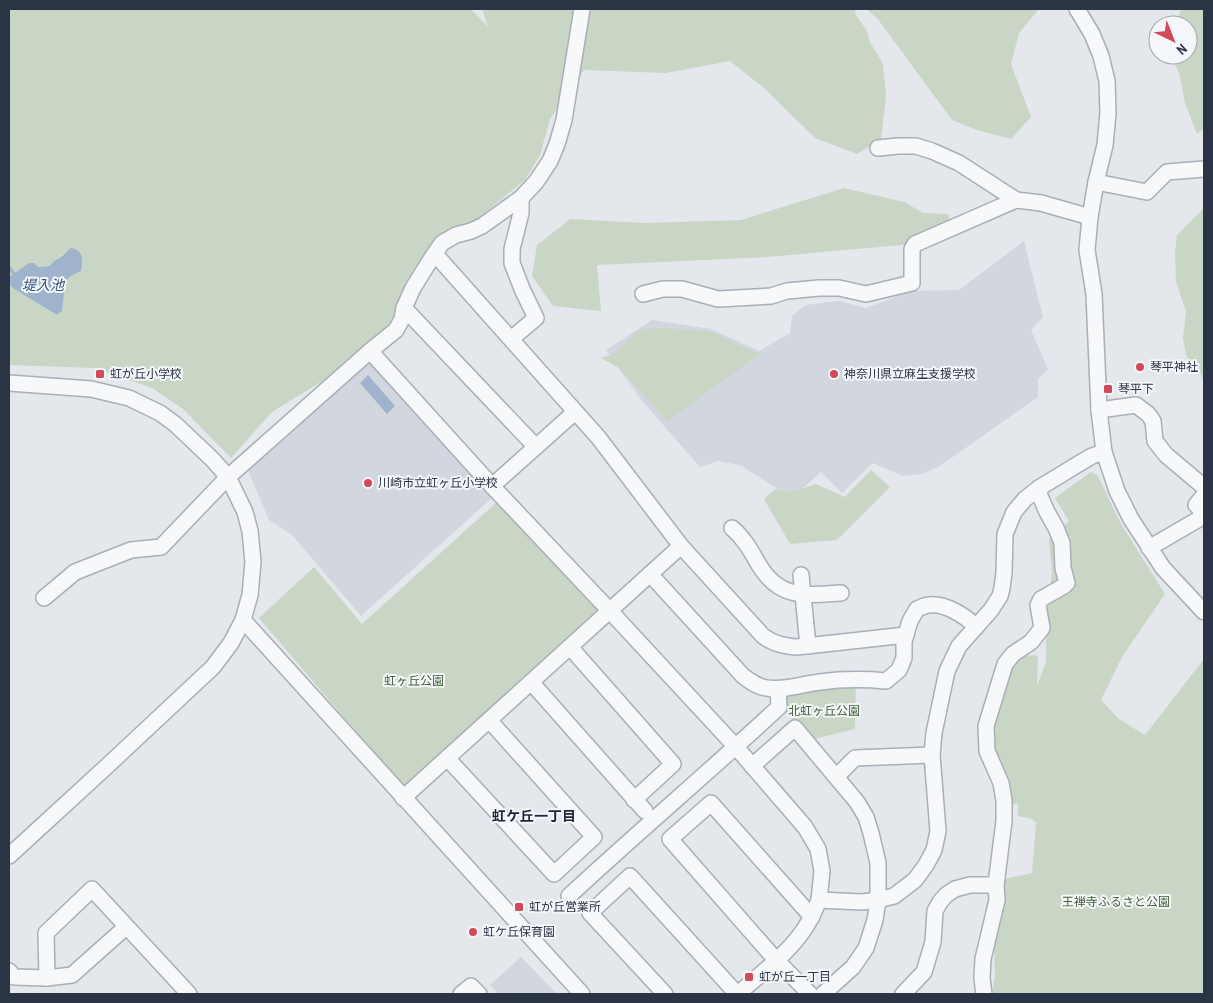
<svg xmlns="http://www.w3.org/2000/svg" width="1213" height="1003" font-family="'Archivo Narrow','Noto Sans JP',sans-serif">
<rect width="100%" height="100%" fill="#e4e7ec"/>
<!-- built -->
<g fill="#d2d6de">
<path d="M1024,241l19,76 -12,13 17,39 -10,10v18l-98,69 -18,8 -19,2 -30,-13 -31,30 -21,-21 -29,26 -52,-33 -22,-4 -18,6 -57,-65 -37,-52 46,-30 59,9 48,22 31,-18 2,-17 14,-11 32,-4 28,7 45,-17 48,-1z"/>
<path d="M369,359l125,137 -133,120 -69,-81 -23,-15 -21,-50z"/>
<path d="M521,957l33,34 6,3h-62l-8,-9z"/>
</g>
<!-- green -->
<g fill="#c9d6c5">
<path d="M9,9h462l17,18 -6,-18h374l-1,5 11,15 5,15 12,20 3,32 -5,43 -24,15 -42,-16 -51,-50 -34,-27 -64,12 -82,-3 -34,49 -10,36 -15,25 -54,44 -40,20 -26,39 -11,36 -19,19 -51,42 -52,32 -41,46 -48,-49 -31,-21 -57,-20 -86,-3v-82l5,6 43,26 5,-4c4,-23 -9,-27 19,-40l2,-6 -1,-9 -16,-5c-5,6 -11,9 -16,15l-12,1 -9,-4 -20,14z"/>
<path d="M866,9h173l-20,24 -8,31 20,53 -20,22 -34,-9 -25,-10 -75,-102z"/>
<path d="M1181,9h23v119l-7,6 -12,-31 -5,-27 -8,-19v-2h16v-30h-12z"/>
<path d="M844,188l60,14 19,11 25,1 3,10 -38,20 -146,13 -170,8 4,46 -48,-5 -21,-30 5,-31 33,-26 75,4 96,-3z"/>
<path d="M1204,208v175l-3,-9 -8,-2 -7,-18 -3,-16 3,-27 -10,-29 -1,-30 2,-17z"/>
<path d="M665,328l48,4 26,14 21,8 -93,67 -48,-53 -18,-10 14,-5 25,-24z"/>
<path d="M871,470l19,17 -53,53 -47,4 -26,-45 11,-10 17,3 24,-8 29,13z"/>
<path d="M1091,472l7,4 23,48 44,70 -43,63 -21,43 18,19 26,16 59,-76v335h-212l3,-18 -1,-28 11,-69 27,-6 4,-50 -4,-4 -14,-3v-12l-8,1 2,-7 -19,-40 -4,-18 20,-69c8,-12 13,-18 29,-15l-1,30 9,-24v-38l6,-53 -3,-31 20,-19 -14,-23z"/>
<path d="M498,501l101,107 -190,186 -150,-176 55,-51 48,57z"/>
<path d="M856,684l-1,45 -41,10 -16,-13 -14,-16 -2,-19z"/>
</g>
<!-- water -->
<g fill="#9fb4cc">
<path d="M71,248c12,2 13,12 10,23 -9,4 -16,8 -20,17l3,5 -2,18 -5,4 -43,-26 -5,-5v-7l20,-14h5l4,4 12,-1c4,-6 7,-6 12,-10 3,-3 5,-5 9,-8z"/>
<path d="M368,375l27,31 -8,8 -27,-31z"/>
</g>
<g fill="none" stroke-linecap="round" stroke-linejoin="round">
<!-- stream -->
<path stroke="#9fb4cc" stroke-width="3" d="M9,267l5,7"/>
<defs>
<g id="minor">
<path d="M1077,9l15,25 9,22 6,25 1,32 -3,32 -9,37 -6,35 -3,33 7,44 5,116 5,42 13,39 14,28 32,49 41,44"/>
<path d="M878,148l20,-2h18l16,5 27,12 57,37 25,3 49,14"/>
<path d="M1096,182l51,10 20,-20 37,-3"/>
<path d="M521,198l15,-16 14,-21 7,-17 7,-24 18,-111"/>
<path d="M435,254l163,183 83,109 82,90c11,8 21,10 34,11l109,-12"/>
<path d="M643,294l20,-5h19l36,10 53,-3 16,-5 32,-3h20l27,6 46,-11v-34l3,-5 101,-44"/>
<path d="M404,308l132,139"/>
<path d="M370,351l122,135 118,125 126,136 69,80 13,22 4,22 -3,29"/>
<path d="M9,383l82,6 17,4 21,5 31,15 15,11 37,35 16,18 17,35 5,19 3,31 -3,33 -7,25 -12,23 -18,24 -108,101 -96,88"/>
<path d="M1099,410l37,-5 12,9 5,7 2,20 11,14 38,32"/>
<path d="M492,486l83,-74"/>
<path d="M1204,495l-8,10 8,8"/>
<path d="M732,528c12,10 19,23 27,37 21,35 47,30 82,28"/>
<path d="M1149,548l55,-32"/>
<path d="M650,574l93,102c7,5 14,11 24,12 17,3 35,-4 53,-6 22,-3 44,-3 66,-1l13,-11 5,-12v-17l6,-20 7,-12c3,-1 8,-4 12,-4 16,-2 37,11 47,22"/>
<path d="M801,575l7,71"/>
<path d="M44,598l31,-26 56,-22 30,-3 67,-70 142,-126 26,-21 6,-11 2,-11 9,-20 18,-29 11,-16 14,-8 15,-4 11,-5 39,-28v15l-9,36v14l10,26 14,29 -25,21"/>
<path d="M243,620l339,374"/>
<path d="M570,647l103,117 -39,36"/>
<path d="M531,682l114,129"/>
<path d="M447,758l107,116 40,-37 -105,-117"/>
<path d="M752,766l43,-38 62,74 9,15 5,16 7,30v37l-3,20 -9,28 -13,19 -30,27"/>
<path d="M836,777l19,-19 77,-3"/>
<path d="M403,798l278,-252"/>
<path d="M569,896c69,-64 141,-125 210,-189l-1,-18"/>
<path d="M9,971l5,6 33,1 25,-3 54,-48"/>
<path d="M47,978l-1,-45 46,-44 97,105"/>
<path d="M461,994l10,-8 8,8"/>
<path d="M665,994l-75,-81 40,-37 107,118"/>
<path d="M738,994c21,-19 51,-41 67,-66 6,-9 10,-18 14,-28l43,2 16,-2 16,-4 21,-16 11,-15 8,-15 4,-19 -6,-76 2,-22 13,-62 12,-25 32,-36 9,-14 2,-8 2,-15 1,-39 9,-22 11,-13 14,-11 41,-25 12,-7 12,-4"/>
<path d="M810,994l-34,-34 -106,-121 41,-36 101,114"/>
<path d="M903,994l21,-22 9,-30 2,-31 5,-9 6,-7 9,-6 15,-4h26"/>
<path d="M984,994l-2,-16 1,-19 14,-59 -1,-15 8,-64v-21l-3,-17 -14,-32 -1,-25 19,-62 8,-10 18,-12 11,-14 -4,-23 3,-6 23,-13 3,-3 -4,-15 -1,-25 -6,-15 -9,-16 -7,-16 -1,-8"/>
</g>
</defs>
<!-- minor casing -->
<use href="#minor" stroke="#a9aeb7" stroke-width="18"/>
<!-- minor -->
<use href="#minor" stroke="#f7f8fa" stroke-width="15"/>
</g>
<!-- markers -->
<g fill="#d1495b" stroke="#f4f6f9" stroke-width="2">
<circle cx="1140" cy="367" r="5"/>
<rect x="95" y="369" width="10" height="10" rx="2.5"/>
<circle cx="834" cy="374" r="5"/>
<rect x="1103" y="384" width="10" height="10" rx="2.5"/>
<circle cx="368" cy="483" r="5"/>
<rect x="514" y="902" width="10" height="10" rx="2.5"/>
<circle cx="473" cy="932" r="5"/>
<rect x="744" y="972" width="10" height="10" rx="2.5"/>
</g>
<g text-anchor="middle" stroke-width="4" stroke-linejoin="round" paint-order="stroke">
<!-- poi labels -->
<g font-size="12" fill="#2b3445" stroke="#f4f6f9" text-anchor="start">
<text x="1150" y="371">琴平神社</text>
<text x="110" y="378">虹が丘小学校</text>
<text x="844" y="378">神奈川県立麻生支援学校</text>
<text x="1118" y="393">琴平下</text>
<text x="378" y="487">川崎市立虹ヶ丘小学校</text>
<text x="529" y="911">虹が丘営業所</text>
<text x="483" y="936">虹ケ丘保育園</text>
<text x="759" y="981">虹が丘一丁目</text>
</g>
<!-- park labels -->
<g font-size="12" fill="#3f6138" stroke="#f4f6f9">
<text x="414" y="685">虹ヶ丘公園</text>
<text x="824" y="715">北虹ヶ丘公園</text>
<text x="1116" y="906">王禅寺ふるさと公園</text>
</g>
<!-- water labels -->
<g font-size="14" font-style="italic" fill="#34527a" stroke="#f4f6f9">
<text x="43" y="290">堤入池</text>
</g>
<!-- neighbourhood labels -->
<g font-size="14" font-weight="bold" fill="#1d2536" stroke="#f4f6f9">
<text x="534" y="821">虹ケ丘一丁目</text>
</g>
</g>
<!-- border -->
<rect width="1213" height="1003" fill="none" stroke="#2b3445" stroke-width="20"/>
<!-- north arrow -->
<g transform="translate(1173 40) rotate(137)"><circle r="24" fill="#f4f6f9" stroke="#a4a8b1"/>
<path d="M0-4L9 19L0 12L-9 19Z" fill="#d1495b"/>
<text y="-8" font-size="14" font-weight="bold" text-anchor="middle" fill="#2b3445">N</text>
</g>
</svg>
